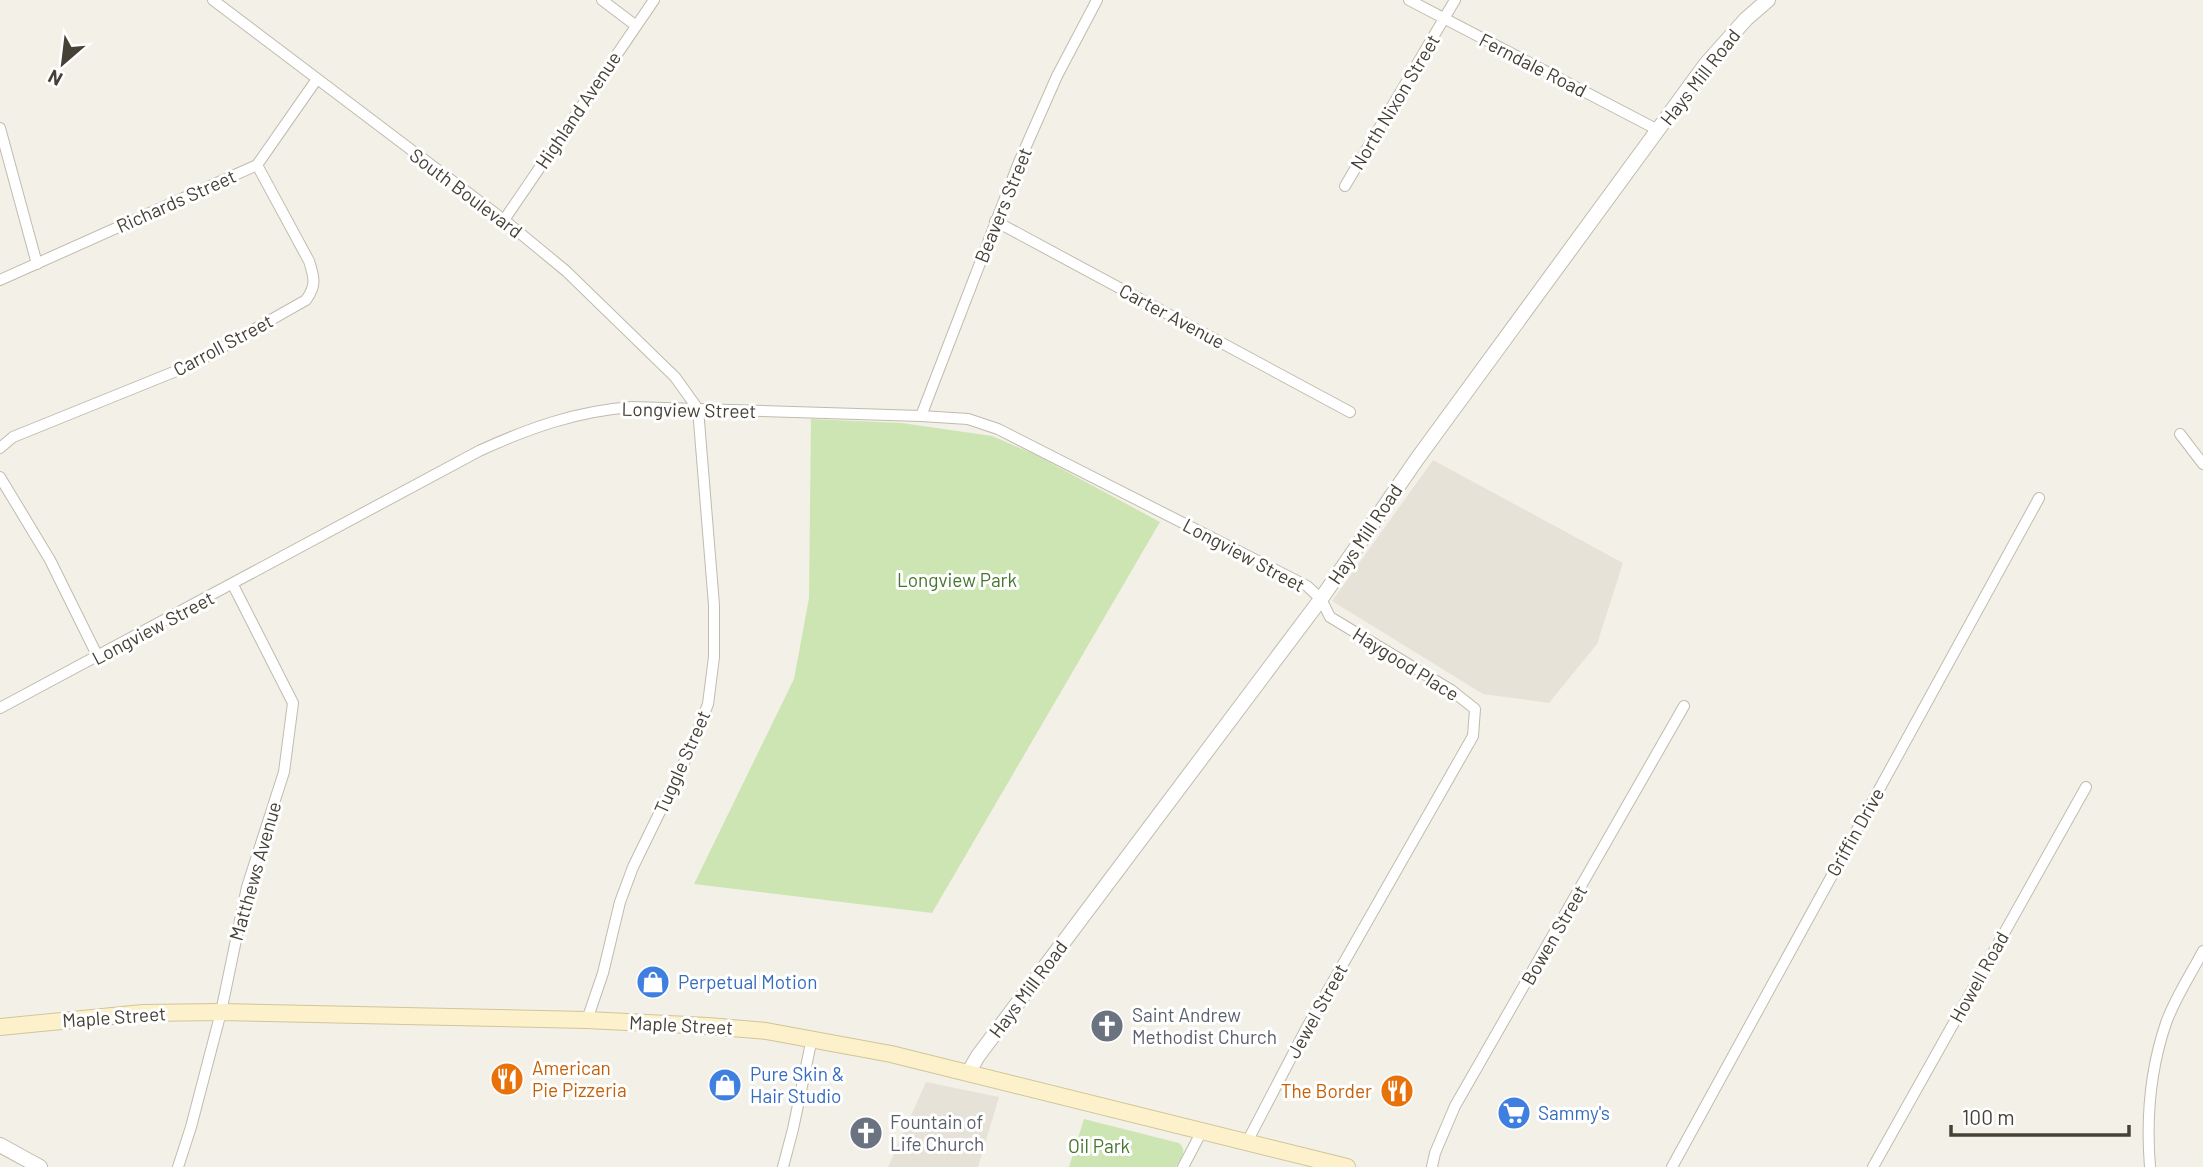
<svg xmlns="http://www.w3.org/2000/svg" width="2203" height="1167" font-family="Barlow,sans-serif">
<rect width="100%" height="100%" fill="#f3f0e8"/>
<!-- residential -->
<g fill="#e7e2d7">
<path d="M1433,460l190,103 -26,81 -48,59 -66,-9 -151,-93z"/>
<path d="M926,1082l73,15 -21,70h-90z"/>
</g>
<!-- green -->
<g fill="#cde5b3">
<path d="M811,419l91,4 90,13 44,19 124,67 -228,391 -238,-29 100,-205 15,-81z"/>
<path d="M1084,1119l95,24c9,8 2,15 -3,24h-107z"/>
</g>
<g fill="none" stroke-linecap="round" stroke-linejoin="round">
<defs>
<g id="minor">
<path d="M213,0l291,220 62,51 109,106 23,32 16,196v52l-6,47 -17,44 -58,119 -13,35 -17,71 -16,47"/>
<path d="M602,0l33,25"/>
<path d="M1409,0l249,130"/>
<path d="M0,128l37,136"/>
<path d="M1345,186l110,-186"/>
<path d="M504,220l150,-220"/>
<path d="M995,221l355,191"/>
<path d="M0,280l257,-115 60,-86"/>
<path d="M921,416l98,-254 38,-86 40,-76"/>
<path d="M2180,434l23,30"/>
<path d="M0,448l13,-11 178,-72 115,-65c11,-15 8,-23 3,-39l-52,-96"/>
<path d="M0,477l50,83 48,97"/>
<path d="M0,708l479,-257c50,-23 98,-40 153,-44l289,9 47,3 30,10 309,157 14,13 9,18 121,73 24,19 -2,27 -167,293 -59,113"/>
<path d="M178,1167l13,-40 30,-115 26,-125 37,-115 9,-69 -60,-118"/>
<path d="M783,1167l10,-38 19,-91"/>
<path d="M1183,1167l19,-36"/>
<path d="M1432,1167l3,-14 20,-47 229,-400"/>
<path d="M1672,1167l367,-669"/>
<path d="M1873,1167l213,-380"/>
<path d="M2150,1167c-4,-49 0,-97 16,-144 9,-25 25,-49 37,-72"/>
</g>
<g id="tertiary">
<path d="M968,1073l10,-17 343,-457 96,-140 289,-395 40,-45 22,-19"/>
<path d="M0,1145l40,22"/>
</g>
<path id="secondary" d="M0,1027l143,-14 78,-1 366,8 121,6 58,5 125,23 456,113"/>
</defs>
<!-- minor casing -->
<use href="#minor" stroke="#c1bbae" stroke-width="12"/>
<!-- tertiary casing -->
<use href="#tertiary" stroke="#c1bbae" stroke-width="16"/>
<!-- secondary casing -->
<use href="#secondary" stroke="#d1c59a" stroke-width="18"/>
<!-- minor -->
<use href="#minor" stroke="#fff" stroke-width="10"/>
<!-- tertiary -->
<use href="#tertiary" stroke="#fff" stroke-width="14"/>
<!-- secondary -->
<use href="#secondary" stroke="#fcf1ca" stroke-width="16"/>
</g>
<!-- icons -->
<defs>
<symbol id="shop-disc" viewBox="-11 -11 22 22"><circle r="9.5" fill="#3f7fe0" stroke="#fff"/><path d="M-5-2.5h2.3a2.7 3.5 0 0 1 5.4 0H5L5.5 6h-11ZM-1.5-2.5h3a1.5 2.3 0 0 0-3 0Z" fill="#fff"/></symbol>
<symbol id="church-disc" viewBox="-11 -11 22 22"><circle r="9.5" fill="#6b7280" stroke="#fff"/><path d="M-1.2-6h2.4v3.5h3.3v2.4h-3.3V6h-2.4V-.1h-3.3v-2.4h3.3Z" fill="#fff"/></symbol>
<symbol id="restaurant-disc" viewBox="-11 -11 22 22"><circle r="9.5" fill="#e8710a" stroke="#fff"/><path d="M-5-6h1v4h1v-4h1v4h1v-4h1v5L-1.5 .5V6h-2V.5L-5-1ZM5-6V6H3V1.5H1.5Q1.5-4 5-6Z" fill="#fff"/></symbol>
<symbol id="supermarket-disc" viewBox="-11 -11 22 22"><circle r="9.5" fill="#3f7fe0" stroke="#fff"/><path d="M-6-5.5h2.5l.6 2H6L4.5 2H-2.5L-4.4-4H-6ZM-1.5 3.2a1.3 1.3 0 1 0 .1 0ZM3 3.2a1.3 1.3 0 1 0 .1 0Z" fill="#fff"/></symbol>
</defs>
<g fill-rule="evenodd">
<use href="#shop-disc" x="634" y="963" width="38" height="38"/>
<use href="#church-disc" x="1088" y="1007" width="38" height="38"/>
<use href="#restaurant-disc" x="488" y="1060" width="38" height="38"/>
<use href="#shop-disc" x="706" y="1066" width="38" height="38"/>
<use href="#restaurant-disc" x="1378" y="1072" width="38" height="38"/>
<use href="#supermarket-disc" x="1495" y="1094" width="38" height="38"/>
<use href="#church-disc" x="847" y="1114" width="38" height="38"/>
</g>
<g text-anchor="middle" stroke-width="6" stroke-linejoin="round" paint-order="stroke">
<!-- street labels -->
<g font-size="19" fill="#464137" stroke="#fff">
<text transform="translate(1533 65) rotate(27)" y="7">Ferndale Road</text>
<text transform="translate(1700 77) rotate(-52)" y="7">Hays Mill Road</text>
<text transform="translate(1395 102) rotate(-59)" y="7">North Nixon Street</text>
<text transform="translate(578 110) rotate(-56)" y="7">Highland Avenue</text>
<text transform="translate(466 193) rotate(37)" y="7">South Boulevard</text>
<text transform="translate(176 201) rotate(-24)" y="7">Richards Street</text>
<text transform="translate(1003 205) rotate(-68)" y="7">Beavers Street</text>
<text transform="translate(1172 316) rotate(28)" y="7">Carter Avenue</text>
<text transform="translate(223 345) rotate(-28)" y="7">Carroll Street</text>
<text transform="translate(689 410) rotate(1)" y="7">Longview Street</text>
<text transform="translate(1365 534) rotate(-56)" y="7">Hays Mill Road</text>
<text transform="translate(1244 555) rotate(28)" y="7">Longview Street</text>
<text transform="translate(153 628) rotate(-28)" y="7">Longview Street</text>
<text transform="translate(1406 664) rotate(32)" y="7">Haygood Place</text>
<text transform="translate(682 762) rotate(-66)" y="7">Tuggle Street</text>
<text transform="translate(1855 832) rotate(-61)" y="7">Griffin Drive</text>
<text transform="translate(255 871) rotate(-74)" y="7">Matthews Avenue</text>
<text transform="translate(1554 935) rotate(-60)" y="7">Bowen Street</text>
<text transform="translate(1979 977) rotate(-61)" y="7">Howell Road</text>
<text transform="translate(1028 989) rotate(-53)" y="7">Hays Mill Road</text>
<text transform="translate(1317 1011) rotate(-61)" y="7">Jewel Street</text>
<text transform="translate(114 1017) rotate(-4)" y="7">Maple Street</text>
<text transform="translate(681 1025) rotate(3)" y="7">Maple Street</text>
</g>
<!-- park labels -->
<g font-size="19" fill="#46752d" stroke="#fff">
<text x="957" y="587">Longview Park</text>
<text x="1099" y="1153">Oil Park</text>
</g>
<!-- shop labels -->
<g font-size="19" fill="#366cbe" stroke="#fff" text-anchor="start">
<text x="678" y="989">Perpetual Motion</text>
<text x="750" y="1081">Pure Skin &amp;<tspan x="750" dy="22">Hair Studio</tspan></text>
<text x="1538" y="1120">Sammy's</text>
</g>
<!-- worship labels -->
<g font-size="19" fill="#5b616d" stroke="#fff" text-anchor="start">
<text x="1132" y="1022">Saint Andrew<tspan x="1132" dy="22">Methodist Church</tspan></text>
<text x="890" y="1129">Fountain of<tspan x="890" dy="22">Life Church</tspan></text>
</g>
<!-- food labels -->
<g font-size="19" fill="#c56008" stroke="#fff" text-anchor="start">
<text x="532" y="1075">American<tspan x="532" dy="22">Pie Pizzeria</tspan></text>
<text x="1372" y="1098" text-anchor="end">The Border</text>
</g>
</g>
<!-- north arrow -->
<g transform="translate(63 63) rotate(208)" stroke="#ffffff" stroke-width="5" paint-order="stroke">
<path d="M0-5L12 26L0 18L-12 26Z" fill="#464137"/>
<text y="-10" font-size="19" font-weight="bold" text-anchor="middle" fill="#464137">N</text>
</g>
<!-- scale -->
<path d="M1951 1125v10h178v-10" fill="none" stroke="#464137" stroke-width="3.5"/>
<text x="1962" y="1125" font-size="21" fill="#464137" stroke="#ffffff" stroke-width="5" paint-order="stroke">100 m</text>
</svg>
